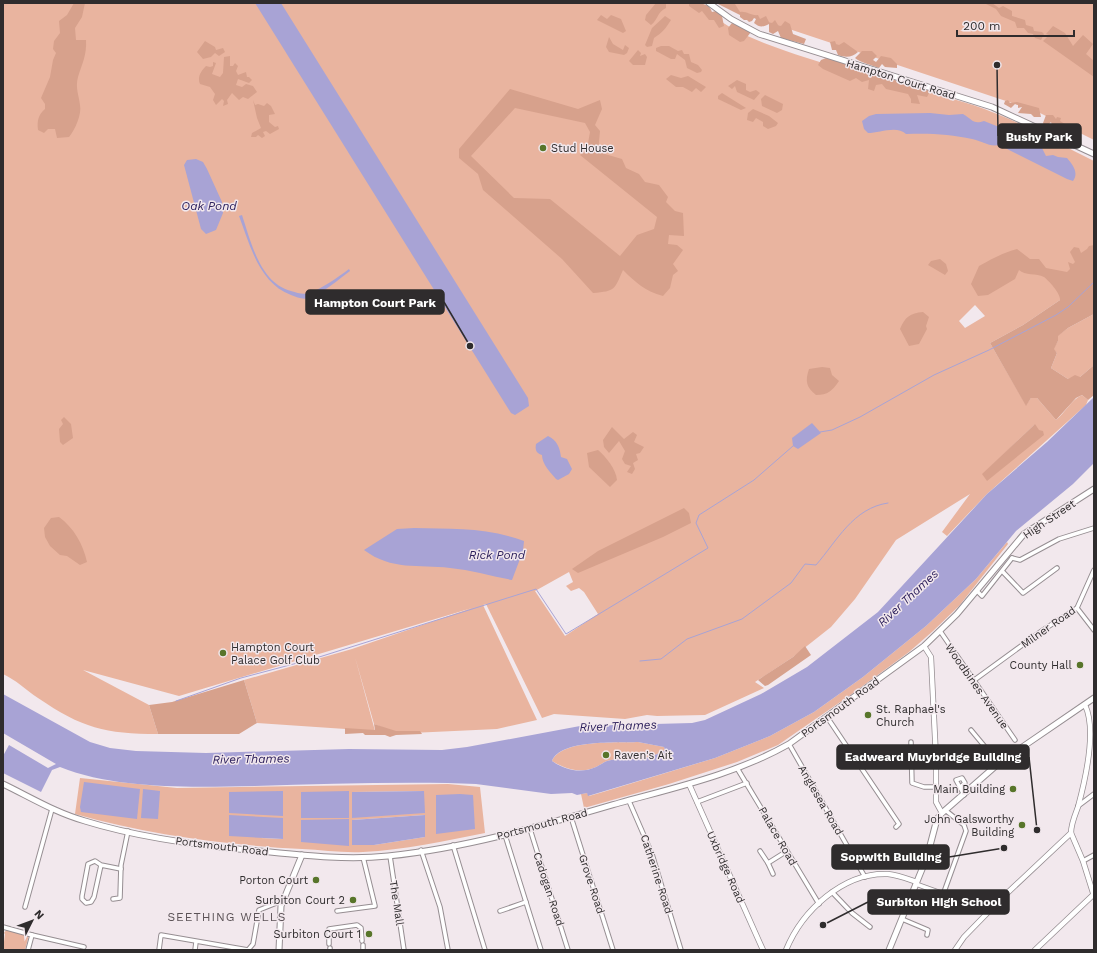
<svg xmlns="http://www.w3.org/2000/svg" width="1097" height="953" font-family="'Work Sans',sans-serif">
<rect width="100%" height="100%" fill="#f2e8ed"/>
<!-- green -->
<g fill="#e9b49f" fill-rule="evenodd">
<path d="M3,3h694c33,30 68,41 110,55 55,18 111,30 166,47 42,14 81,36 121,56v111l-34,28 -37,25 -33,18 36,62 5,-7h6l19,22c9,-7 15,-20 26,-25l6,5 -2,5 -99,89 -40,42 -5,-4 28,-38 -74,46 -41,59 -24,28 -38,30 -38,25 9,6 -59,27 -48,1 -10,-1 -22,4 -71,-5 -12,4 -56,-114 -3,1 54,115 -40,9 -107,5 -6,-6 -10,-4 -19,-67 20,74 -118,-8 -13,-43 108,-31 120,-41 -293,88 -96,-26 66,35 9,29c-53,0 -76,-6 -120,-36 -12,-8 -22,-18 -35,-24zM975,305l10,11 -20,12 -6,-7zM1035,424l-34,45 -14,11 -4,-6zM569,572l4,10 -7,4 5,5 8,-3 5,4 14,22 -33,22 -30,-45z"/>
<path d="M725,3h369v137l-58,-29 -298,-99z"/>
<path d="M1094,314v51l-14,12 -12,2 -17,-11 6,-15 -4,-4 5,-8 -1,-5 11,-8z"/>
<path d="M1007,542l1,2 -49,62 -26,25 -24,21 -60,44 -71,49 -41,17 -68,22 -85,24 -3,-14 6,-1 2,3 14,-4 112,-34 55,-22 44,-24 49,-35 63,-51 50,-47z"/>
<path d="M638,742l26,5 1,3c-26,15 -34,5 -58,11 -3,1 -7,4 -11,6 -15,7 -31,2 -44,-6 9,-22 66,-18 86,-19z"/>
<path d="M80,778l97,10 271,-4 32,3 5,46c-40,8 -81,17 -122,19 -20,1 -41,-2 -61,-3 -76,-4 -153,-14 -227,-35zM424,791l-72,27v-26zM425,815v22l-51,8h-22v-25zM283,818v21l-22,-1z"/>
<path d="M7,929l22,6 -4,15h-22l2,-16 -1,-1z"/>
</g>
<!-- forest -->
<g fill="#d7a18c" fill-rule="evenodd">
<path d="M74,3h11l-3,14 -7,11 1,12h10c1,15 -4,24 -8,37 -3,11 1,18 2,28 2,9 -5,25 -11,32l-12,1 -2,-9h-7l-4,4 -6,-3c-1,-9 0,-15 7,-21v-5l-4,-6 9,-21 3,-17 3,-7 -3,-4 1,-8 6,-8 -1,-12 8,-6z"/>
<path d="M656,3h10v5c-9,4 -8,12 -15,17l-6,-5 1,-5z"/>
<path d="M689,3c9,0 20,-1 23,9l4,-1 6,5 2,10 -5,2 -5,-8h-5l-7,-9 -3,2 -10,-7z"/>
<path d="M729,3l6,1 5,8c7,-1 11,4 18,3l2,4 6,-3 3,6 3,1 3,-3 3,5 3,1 4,-5 5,3 3,10 13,5 -2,5 -23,-6 -3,-7 -5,3 -4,-2v-8c-6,3 -9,4 -15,-1l2,-4 -2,-1 -2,3 -3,1 -2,-2h-3l-4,-3v-2l-22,-11z"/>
<path d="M984,3h8l7,5 4,-2 9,5v5l13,4 1,5 7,2 1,4 8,1 2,2 -3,6 -6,-2 -2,-4 -5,-1 -4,-5h-7l-2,-6 -14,-6 -5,-7z"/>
<path d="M601,15l6,4 4,-4 10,4 5,12 -3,2 -26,-13z"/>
<path d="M665,16l6,4c-5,8 -9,13 -17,18l-2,8 -5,1 -2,-2 7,-17z"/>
<path d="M732,23l19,9 -7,9 -4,1 -11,-7 -1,-7z"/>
<path d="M1053,26l12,7 8,13 10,-11 10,9 -7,10 8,7v16l-51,-36 6,-6 -3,-1z"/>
<path d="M609,37l4,7 10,6 2,-5 4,3 -2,5 -3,2 -15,-3 -3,-5z"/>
<path d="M205,41l10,6 1,3 7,-2 2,4 -6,4 -4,-3 -4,4 -8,2 -6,-7z"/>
<path d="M835,41l1,3 3,1 5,-3 14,10c-5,5 -12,6 -20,3l-2,-5h-4l-2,-8z"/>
<path d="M661,46h8l9,5 4,-1 2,4h5l2,8 7,3 4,5 -1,2 -4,1 -10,-5 -2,-8 -8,-6 -2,5h-4l-15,-8v-3z"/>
<path d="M638,50l3,3 -1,3 5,-2 2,3 -2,8h-12l-4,-4z"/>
<path d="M862,51h10l5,5 -4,4 3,2 5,-6 10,2 6,6v4l-12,-1 -3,-3 -3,4c-7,-3 -18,-5 -24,-10z"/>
<path d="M230,56v10h3l2,-3 3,3 -2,5 2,4 8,-3 1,5h2l3,3 -3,3 -11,-4 -2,6 6,2 4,-3 7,2 4,6 -9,7 -5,-2 -4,3 -7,-7 -5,7 1,4 -5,2 1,-5 -2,-2 -6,6 -3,-5 2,-6 -5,-7 -10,-3c-3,-7 1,-13 6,-18l4,1 3,-1v-4l3,1 -4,11 8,3 3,-4 1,-16z"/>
<path d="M826,58l49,15 9,5 11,1 2,4 27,5 6,3 -3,6 -10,-2 3,9 -9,-1v-4l-3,-5 -22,-5 -4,-5 -6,1 -2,6 -6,-2 1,-9 -7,2 -6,-4 -6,3 -27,-12 -5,-4 3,-5z"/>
<path d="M671,75l10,3 7,-2 18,11 -5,5 -5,-4 -4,4 -9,-5h-7l-10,-8z"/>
<path d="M737,80l9,4v6l4,2 6,-2 4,3 -6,7 -17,-8 -2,-6 -3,3 -4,-3z"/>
<path d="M510,89l68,20 22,-9 2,9 -7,16 5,6 -2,21 24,7 4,9 13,6 6,8 14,3 9,12 -2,5 9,9 8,2 1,23 -15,-1 -1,9 9,1 6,5 -10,14 5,7 -5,4 -3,13 -7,8c-18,-5 -27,-13 -40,-26 -9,20 -7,21 -30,23l-31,-34 -79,-69 -5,-16 -19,-16v-9zM515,108l70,15 5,9 -3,17 -7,6 77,62 -3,12 -17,6 -17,21 -70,-57 -36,-1 -43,-42z"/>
<path d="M722,93l24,15 -5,2 -23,-11v-3z"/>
<path d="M765,95l18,9 -1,6 -5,3 -15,-7 -1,-7z"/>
<path d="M253,100l2,5 3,-1 6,2 3,-3 4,3 4,8 -6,1v7l6,5 3,-1 1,3 -9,5 -4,-3 -3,1 2,4 -3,2 -4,-3 -2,2h-5l1,-4 9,-5 -4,-10z"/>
<path d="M1008,100l2,3 7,-1 22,6 2,9h-7l-3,-3 -13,-1 4,-6 -4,1v-3l-3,-1 -4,4 -7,-4 1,-3z"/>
<path d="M753,109l16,7 9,7 -2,3 -8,3 -5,-3v-4l-7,-4 -3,4 -6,-2 1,-7z"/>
<path d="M1046,115h7l3,4 1,-2 4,1 -1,3 5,3 -1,3 -6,-1 -3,2h-2l-2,-6 -4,4 -3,-1 -1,-2z"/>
<path d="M1094,245v69l-26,14 -10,8v5l-4,8 3,4 -6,15 17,11 7,-4 5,2 14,-12v30l-6,5 -6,-5 -6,3 -20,22 -19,-22h-6l-5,8 -36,-63 33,-18 37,-25c1,-6 -11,-19 -16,-23 -8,-4 -19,-1 -25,-7l-4,9 -27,16 -10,1 -7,-12 8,-18c13,-7 23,-13 38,-17l13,10h9l7,9 21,4 3,-3 -2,-7 5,2 2,-2 -5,-10 4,-5 5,1 2,5 6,-4 2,-3z"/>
<path d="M940,259l6,5 2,7 -3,4 -17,-10 3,-4z"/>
<path d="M923,312l6,5 -3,9 1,3 -8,15 -10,2 -9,-17c5,-12 10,-16 23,-17z"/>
<path d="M822,367l8,1 2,7 7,6c-7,10 -11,14 -23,14 -10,-8 -11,-14 -7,-26z"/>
<path d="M64,417l7,7 2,14 -10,7 -3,-3 -1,-13 4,-5 -2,-4z"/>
<path d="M1035,424l4,6 4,1 1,4 -57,46 -5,-7z"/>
<path d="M612,427l12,12 9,-7 4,3 -3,7 10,5 -4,6 -4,1 2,6 -5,3 2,6 -3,5 -5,-2 4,-6 -6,-2 -3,-5 3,-8 -6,-10 -10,12 -5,-6 -1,-7z"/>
<path d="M598,450c8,7 18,19 19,30l-7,7 -21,-20 -2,-14z"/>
<path d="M684,508l5,5 2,10 -28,14 -85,36 -6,-4 26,-18z"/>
<path d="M59,517c15,11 24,27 28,45l-7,3 -13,-9 -7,-1 -10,-9 -5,-9 -1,-9 7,-10z"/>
<path d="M805,646l6,9 -43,30 -3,1 -7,-6 35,-23z"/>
<path d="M244,680l13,43 -18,11h-81l-9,-29 23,-3z"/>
<path d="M374,724l22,7h24l2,3 -26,1 -6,2 -5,-2h-20l-2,-2 -18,1v-6l30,2z"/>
</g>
<!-- water -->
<g fill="#a8a3d5" fill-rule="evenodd">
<path d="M255,3h26l247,395 1,8 -14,9 -4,-2z"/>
<path d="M930,113l19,2 14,-1c9,5 10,11 21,7l35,14 23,13 4,8 7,-1 5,2 9,1c6,7 12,15 6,23l-6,-2 -68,-34c-10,2 -17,-4 -27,-6 -21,-5 -44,-6 -66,-5 -9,-9 -27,-1 -38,-1l-4,-4 -2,-8 7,-5 7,-2z"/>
<path d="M196,159l7,3 4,7 15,33 1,11 -7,17 -10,4 -5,-5 -17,-64 3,-5z"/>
<path d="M242,215c9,27 18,68 49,76 7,2 12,4 18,2 14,-5 28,-15 40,-24l1,2c-12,9 -27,22 -41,27 -7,2 -12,-1 -18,-3 -32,-12 -41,-50 -52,-79z"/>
<path d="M1094,397v66l-21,21 -57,47 -40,48 -50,47 -63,51 -49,35 -44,24 -55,22 -127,38 -1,-3 -10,2 -5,-2 -21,1 -75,-10 -28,-1c-64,-1 -129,1 -193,3 -63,1 -137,4 -195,-19l-8,3 -11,22 -38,-19v-17l6,-11 39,23 8,-4 -53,-31v-39l87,48 20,6 26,3 70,2 143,-4 93,1 25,-3 113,-21 112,-3 13,-3 56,-26 46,-27 71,-55 109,-118 60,-52zM638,742l26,5 1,3c-26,15 -34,5 -58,11 -3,1 -7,4 -11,6 -15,7 -31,3 -44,-6 8,-22 66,-18 86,-19z"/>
<path d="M812,423l9,10 -23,16 -5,-3 -1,-8z"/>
<path d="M548,436c9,4 12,12 13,21l6,2 5,10 -3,5 -11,6 -2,-1c-6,-7 -14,-15 -14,-24 -6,-2 -7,-5 -6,-11z"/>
<path d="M414,528c39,1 72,-1 110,13l-1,10 -11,29c-21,-4 -41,-10 -62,-12 -32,-4 -58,3 -86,-18l33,-21z"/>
<path d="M84,782l56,7 -3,30 -56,-7 -1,-5z"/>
<path d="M143,789l17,2 -2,28 -17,-1z"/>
<path d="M283,791v25l-54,-3v-21z"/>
<path d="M349,791v27h-48v-26z"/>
<path d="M424,791l1,22 -73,5v-26z"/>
<path d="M460,794l13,1 2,34 -39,5v-39z"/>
<path d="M229,815l54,3v21l-54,-3z"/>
<path d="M425,815v22l-51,8h-22v-25z"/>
<path d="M349,819v27l-48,-4v-22z"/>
</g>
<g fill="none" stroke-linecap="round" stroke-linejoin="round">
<!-- stream -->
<g stroke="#a8a3d5" stroke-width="1">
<path d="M820,432l12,-2 28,-13 74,-42 55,-25 67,-35 12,-8 26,-25"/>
<path d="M640,661l21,-2 26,-20 55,-20 49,-36 14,-19 11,1c21,-24 37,-57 72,-62"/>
<path d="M176,701l65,-23 75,-20 220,-69 30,45 142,-86 -12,-25 3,-8 55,-35 39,-34"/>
</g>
<defs>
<g id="street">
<path d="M1012,558l8,2 39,-21 35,-11"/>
<path d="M1003,572l20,21 34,-25"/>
<path d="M977,591l5,5 30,-38"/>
<path d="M1077,608l17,22"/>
<path d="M940,631l75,109"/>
<path d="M973,681l70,-51 34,-22 17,-38"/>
<path d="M827,717l72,107 -3,3"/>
<path d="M971,730l20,24 5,12"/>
<path d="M911,742l1,41 12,4h12"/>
<path d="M789,744l76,133"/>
<path d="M936,758l32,-1"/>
<path d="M737,768l82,136"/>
<path d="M959,788l6,-5 -3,-5 -6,2 8,15"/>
<path d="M629,801l23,53 29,96"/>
<path d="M697,802l50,-19"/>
<path d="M1078,806l16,-12"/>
<path d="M571,817l42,133"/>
<path d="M530,829l38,121"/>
<path d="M505,835l36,115"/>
<path d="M453,845l32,105"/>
<path d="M421,850l19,57 8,43"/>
<path d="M760,851l8,12 19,-12"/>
<path d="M390,856l14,94"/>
<path d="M1083,861l11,-6"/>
<path d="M768,863l5,11"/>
<path d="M101,865l-7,32 -3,5 -5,1 -4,-4v-3l6,-32 7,-3 6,4 20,4"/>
<path d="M916,884l25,9 3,-1 22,-61 -2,-6 -19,-15"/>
<path d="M832,892l20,21 18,14"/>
<path d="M113,899l7,-1 1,-33 7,-34"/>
<path d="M25,907l27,-98"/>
<path d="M337,911l38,-5 -12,-49"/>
<path d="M500,911l26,-9"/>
<path d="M902,919l26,11 -1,5"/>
<path d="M3,927l29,8 -4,15"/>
<path d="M32,935l52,12"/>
<path d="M329,944v-15l28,-4 4,3 1,13"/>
<path d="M363,945v5"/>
<path d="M330,948v2"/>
<path d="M159,950l2,-15 87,15 5,-6 6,-34 20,-8h4"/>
<path d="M195,950l1,-8"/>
</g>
<g id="secondary">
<path d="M924,646l7,11 5,101v44l6,11"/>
<path d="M1085,705c12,25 0,76 -7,102 -3,8 -7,17 -7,26l12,28 11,35"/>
<path d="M689,784l74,166"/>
<path d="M786,950c16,-39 57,-78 102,-76 10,1 20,5 29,8"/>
<path d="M955,950l9,-13 39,-40 68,-64"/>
<path d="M1035,950l58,-55"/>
</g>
<g id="primary">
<path d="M709,3l22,16 28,15 233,73 102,47"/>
<path d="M3,784c27,13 53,29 82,37 58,18 125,26 185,31 39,4 79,8 118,4 79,-8 156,-31 231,-53 58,-16 117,-29 170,-59l135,-98 33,-32 67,-80 70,-45"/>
<path d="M279,950l2,-44 21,-51"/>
<path d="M889,950l38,-93 10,-38 5,-6 57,-50 95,-65"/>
</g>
</defs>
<!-- street casing -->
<use href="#street" stroke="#968e92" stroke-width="5.5"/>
<!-- secondary casing -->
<use href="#secondary" stroke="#968e92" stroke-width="6"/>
<!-- primary casing -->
<use href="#primary" stroke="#968e92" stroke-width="7"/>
<!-- street -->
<use href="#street" stroke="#fff" stroke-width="3.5"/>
<!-- secondary -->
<use href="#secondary" stroke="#fff" stroke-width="4.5"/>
<!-- primary -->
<use href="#primary" stroke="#fff" stroke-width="5"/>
</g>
<!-- markers -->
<g fill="#58752a" stroke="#f2e8ed" stroke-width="1.5">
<circle cx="543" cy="148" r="4"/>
<circle cx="223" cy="653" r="4"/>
<circle cx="1080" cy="665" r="4"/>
<circle cx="868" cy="715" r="4"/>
<circle cx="606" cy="755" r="4"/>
<circle cx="1013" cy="789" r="4"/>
<circle cx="1022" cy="825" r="4"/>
<circle cx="316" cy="880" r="4"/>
<circle cx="353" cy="900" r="4"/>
<circle cx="369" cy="934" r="4"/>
</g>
<g text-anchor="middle" stroke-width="3" stroke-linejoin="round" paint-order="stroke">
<!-- street labels -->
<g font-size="11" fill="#2f2c2d" stroke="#f2e8ed">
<text transform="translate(901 79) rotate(17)" y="4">Hampton Court Road</text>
<text transform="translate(1049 519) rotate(-34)" y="4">High Street</text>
<text transform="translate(1048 627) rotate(-35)" y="4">Milner Road</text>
<text transform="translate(977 686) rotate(55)" y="4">Woodbines Avenue</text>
<text transform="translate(840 707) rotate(-36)" y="4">Portsmouth Road</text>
<text transform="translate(821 800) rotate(60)" y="4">Anglesea Road</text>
<text transform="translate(542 824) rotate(-15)" y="4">Portsmouth Road</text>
<text transform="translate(778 836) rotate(60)" y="4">Palace Road</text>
<text transform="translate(222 846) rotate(7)" y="4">Portsmouth Road</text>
<text transform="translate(726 867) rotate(66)" y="4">Uxbridge Road</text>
<text transform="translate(657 874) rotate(72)" y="4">Catherine Road</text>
<text transform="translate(592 884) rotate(72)" y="4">Grove Road</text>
<text transform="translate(549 889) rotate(72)" y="4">Cadogan Road</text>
<text transform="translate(397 903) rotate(81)" y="4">The Mall</text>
</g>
<!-- poi labels -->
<g font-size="11" fill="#2f2c2d" stroke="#f2e8ed" text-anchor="end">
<text x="551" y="152" text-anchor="start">Stud House</text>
<text x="231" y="651" text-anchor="start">Hampton Court<tspan x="231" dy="13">Palace Golf Club</tspan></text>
<text x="1072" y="669">County Hall</text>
<text x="876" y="713" text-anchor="start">St. Raphael's<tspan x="876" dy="13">Church</tspan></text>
<text x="614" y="759" text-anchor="start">Raven's Ait</text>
<text x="1005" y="793">Main Building</text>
<text x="1014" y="823">John Galsworthy<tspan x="1014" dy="13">Building</tspan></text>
<text x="308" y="884">Porton Court</text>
<text x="345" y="904">Surbiton Court 2</text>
<text x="361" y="938">Surbiton Court 1</text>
</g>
<!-- water labels -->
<g font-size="12" font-style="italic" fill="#2e215d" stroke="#f2e8ed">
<text x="209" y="210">Oak Pond</text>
<text x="497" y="559">Rick Pond</text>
<text transform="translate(908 598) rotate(-43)" y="4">River Thames</text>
<text transform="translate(618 726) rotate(-2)" y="4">River Thames</text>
<text transform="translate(251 759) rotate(-1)" y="4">River Thames</text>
</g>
<!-- neighbourhood labels -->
<g font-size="12" letter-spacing="1" fill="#5b5256" stroke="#f2e8ed">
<text x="227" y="921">SEETHING WELLS</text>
</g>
</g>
<!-- callouts -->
<path fill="none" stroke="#2f2c2d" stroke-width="1.5" d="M997 65L998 136M470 346L444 302M1037 830L1029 757M1004 848L949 857M823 925L868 902"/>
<g fill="#2f2c2d" stroke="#f2e8ed" stroke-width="1.5">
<circle cx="997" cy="65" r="4"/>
<circle cx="470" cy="346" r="4"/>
<circle cx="1037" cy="830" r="4"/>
<circle cx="1004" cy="848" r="4"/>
<circle cx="823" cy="925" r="4"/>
</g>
<g fill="#2f2c2d" stroke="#2f2c2d" stroke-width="1.5">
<rect x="998" y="124" width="83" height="24" rx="4"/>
<rect x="306" y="290" width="138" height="24" rx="4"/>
<rect x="837" y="745" width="192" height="24" rx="4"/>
<rect x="832" y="845" width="117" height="24" rx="4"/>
<rect x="868" y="890" width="141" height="24" rx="4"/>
</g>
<g font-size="12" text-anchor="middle" font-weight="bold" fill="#fff">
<text x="1039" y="141">Bushy Park</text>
<text x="375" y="307">Hampton Court Park</text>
<text x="933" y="761">Eadweard Muybridge Building</text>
<text x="891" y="861">Sopwith Building</text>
<text x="939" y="906">Surbiton High School</text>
</g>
<!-- border -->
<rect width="1097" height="953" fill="none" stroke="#2f2c2d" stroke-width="8"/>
<!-- north arrow -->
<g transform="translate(32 921) rotate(48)" stroke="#f2e8ed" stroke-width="3" paint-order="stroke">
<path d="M0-3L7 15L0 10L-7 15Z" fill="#2f2c2d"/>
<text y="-6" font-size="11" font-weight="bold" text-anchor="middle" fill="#2f2c2d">N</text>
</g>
<!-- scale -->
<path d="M957 30v6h117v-6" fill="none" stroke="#2f2c2d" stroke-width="2"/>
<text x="963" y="30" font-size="12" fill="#2f2c2d" stroke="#f2e8ed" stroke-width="3" paint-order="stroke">200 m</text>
</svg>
